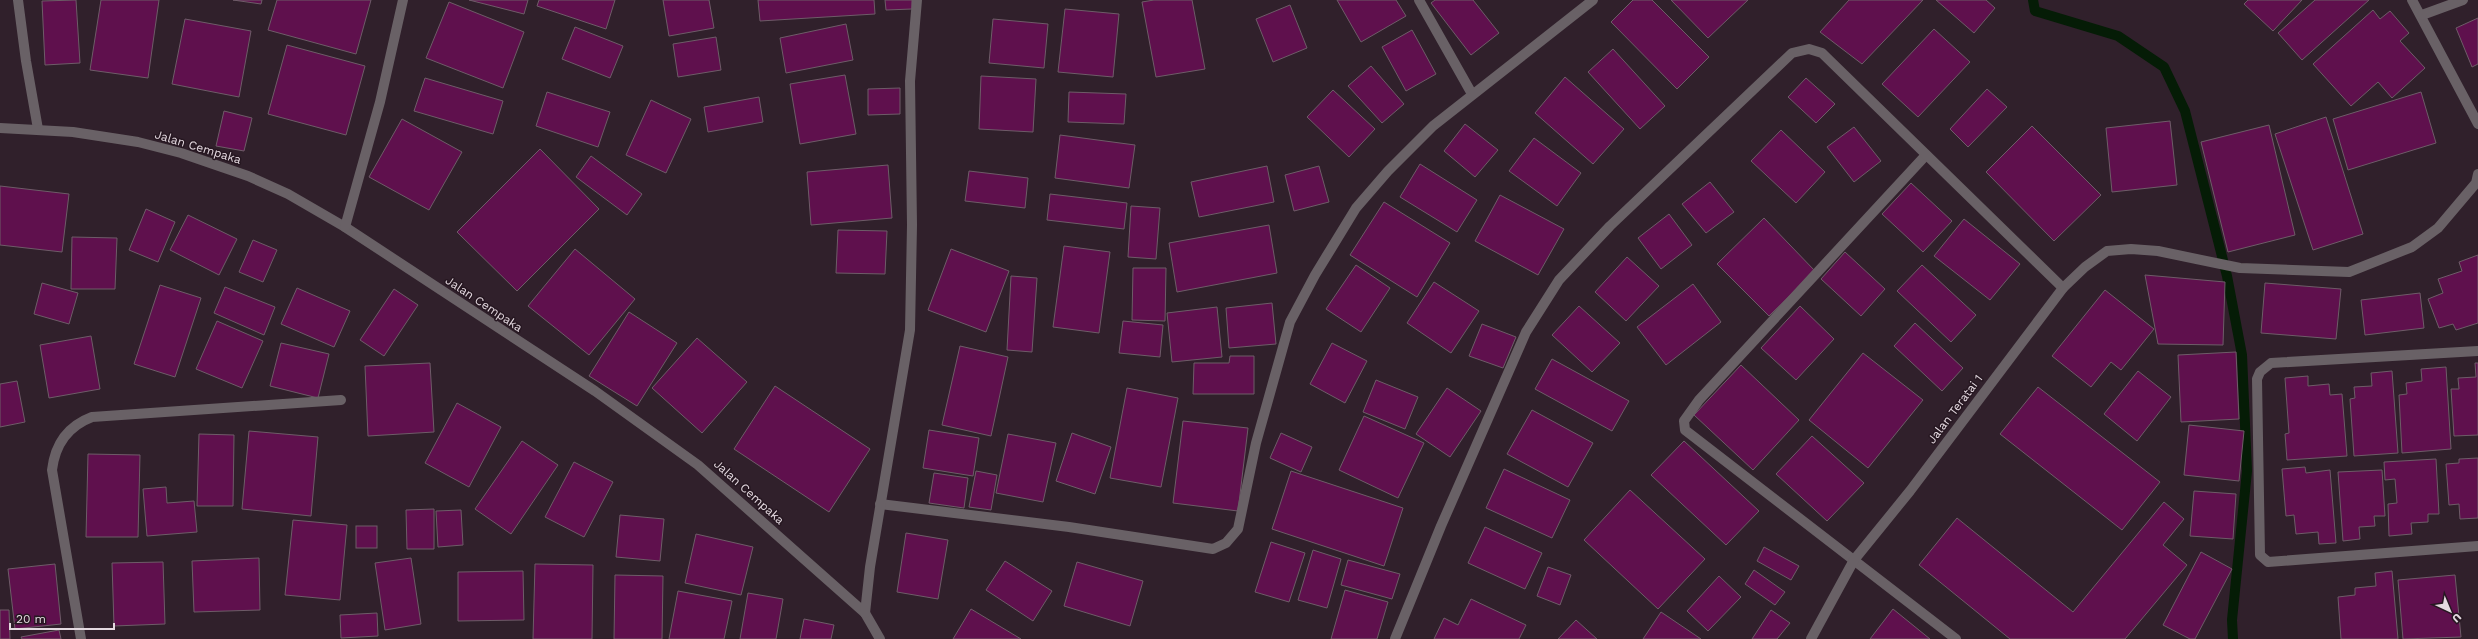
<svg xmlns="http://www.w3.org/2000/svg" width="2478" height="639" font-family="'Work Sans',sans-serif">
<rect width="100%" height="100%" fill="#30202b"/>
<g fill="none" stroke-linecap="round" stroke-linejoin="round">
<!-- stream -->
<path stroke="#051c06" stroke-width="10" d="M2033,0l2,11 83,25 46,31 21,44 42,165 15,79 5,116 -15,149 1,19"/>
</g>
<!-- building -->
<g fill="#5f104d" stroke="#6e5c68">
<path d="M76,0l4,63 -35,2 -3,-64z"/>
<path d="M101,0h58l-11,78 -58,-8z"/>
<path d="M233,0h29l-1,4z"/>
<path d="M277,0h94l-15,54 -88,-24z"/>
<path d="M469,0h59l-4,14z"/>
<path d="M539,0h76l-9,29 -69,-23z"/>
<path d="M663,0h46l5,28 -45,8z"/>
<path d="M758,0h116l1,14 -115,7z"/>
<path d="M885,0h27v9l-26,1z"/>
<path d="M1154,0h38l13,69 -49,8 -14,-75z"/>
<path d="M1337,0h59l10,16 -45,26z"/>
<path d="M1435,0h38l26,33 -28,22 -40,-52z"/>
<path d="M1633,0h19l57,57 -32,32 -66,-67z"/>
<path d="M1671,0h77l-40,38z"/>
<path d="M1849,0h74l-61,64 -42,-32z"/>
<path d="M1936,0h50l9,8 -21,25z"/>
<path d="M2248,0h54l-29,31 -29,-27z"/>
<path d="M2315,0h54l-67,60 -24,-27z"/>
<path d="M449,2l75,30 -21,56 -77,-30z"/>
<path d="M1290,5l17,43 -34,14 -17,-43z"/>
<path d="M1065,9l54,5 -6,63 -55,-5z"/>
<path d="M2373,10l7,9 10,-8 19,22 -9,8 25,27 -33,30 -14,-16 -27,24 -38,-42z"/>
<path d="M2478,18v46l-6,3 -16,-39z"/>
<path d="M185,19l66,12 -12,66 -67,-13z"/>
<path d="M993,19l55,5 -4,44 -55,-5z"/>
<path d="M846,24l7,36 -67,13 -6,-35z"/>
<path d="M575,27l48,19 -13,32 -48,-19z"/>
<path d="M1934,29l36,33 -52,55 -36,-33z"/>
<path d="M1412,30l24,44 -30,17 -24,-44z"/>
<path d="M716,37l5,33 -43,7 -5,-33z"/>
<path d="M287,45l78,21 -19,69 -78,-21z"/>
<path d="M1613,49l52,57 -25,23 -52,-57z"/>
<path d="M1371,66l33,38 -22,19 -34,-37z"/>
<path d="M845,75l11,59 -56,10 -10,-60z"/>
<path d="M981,76l55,3 -3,53 -54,-3z"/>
<path d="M1565,77l59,52 -31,35 -58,-51z"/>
<path d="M425,78l78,23 -10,33 -79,-23z"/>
<path d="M1806,78l29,26 -19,19 -28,-26z"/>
<path d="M900,88v26l-32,1v-26z"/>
<path d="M1987,89l20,18 -39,40 -18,-18z"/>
<path d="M1333,90l42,39 -26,28 -42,-40z"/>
<path d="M547,92l63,20 -12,35 -62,-21z"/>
<path d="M1069,92l57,2 -2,30 -56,-2z"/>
<path d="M2421,92l15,51 -88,27 -15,-51z"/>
<path d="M759,97l4,25 -55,10 -4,-25z"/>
<path d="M651,100l40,19 -25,54 -40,-18z"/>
<path d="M224,111l28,7 -8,33 -28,-5z"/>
<path d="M2326,117l37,117 -50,16 -38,-116z"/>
<path d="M402,119l60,33 -33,58 -60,-33z"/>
<path d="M2170,121l7,64 -65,7 -6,-64z"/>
<path d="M1465,124l33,26 -23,27 -31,-26z"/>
<path d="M2269,125l26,110 -67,17 -27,-110z"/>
<path d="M2032,126l69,69 -47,46 -68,-69z"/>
<path d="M1854,127l27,34 -27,21 -27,-35z"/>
<path d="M1781,130l44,42 -29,31 -45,-42z"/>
<path d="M1060,135l75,10 -6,43 -74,-10z"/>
<path d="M1534,138l47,35 -24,33 -48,-35z"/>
<path d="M540,149l59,60 -82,82 -60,-59z"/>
<path d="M591,156l51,38 -15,21 -51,-38z"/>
<path d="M1420,164l57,36 -20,32 -57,-35z"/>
<path d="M888,165l4,53 -81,7 -4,-53z"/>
<path d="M1267,166l7,36 -75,15 -8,-35z"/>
<path d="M1319,166l10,36 -35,9 -9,-36z"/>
<path d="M969,171l59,7 -3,30 -60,-7z"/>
<path d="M1710,182l24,30 -28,21 -24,-29z"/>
<path d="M1911,183l41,38 -29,31 -41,-38z"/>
<path d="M0,186l69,8 -7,58 -62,-7z"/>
<path d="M1050,194l77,9 -3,26 -77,-9z"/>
<path d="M1500,195l64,34 -26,46 -63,-34z"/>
<path d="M1384,202l66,41 -33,54 -67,-42z"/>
<path d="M1131,206l29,2 -4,51 -28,-2z"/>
<path d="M146,209l29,13 -17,40 -29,-12z"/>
<path d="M1669,214l23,31 -31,24 -23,-31z"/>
<path d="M188,215l49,24 -18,36 -49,-25z"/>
<path d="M1764,218l51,53 -46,45 -52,-52z"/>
<path d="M1964,219l56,45 -30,36 -56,-44z"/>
<path d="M1269,225l8,48 -100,19 -8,-49z"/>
<path d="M838,230l49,1 -2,43 -49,-1z"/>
<path d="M72,237l45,1 -2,51h-44z"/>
<path d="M253,240l24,10 -14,32 -24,-10z"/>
<path d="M1064,246l46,6 -11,81 -46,-6z"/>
<path d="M575,249l60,50 -46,56 -61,-49z"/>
<path d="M951,249l58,22 -23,61 -58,-22z"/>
<path d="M1845,252l40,37 -24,27 -40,-37z"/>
<path d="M2478,255v68l-22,7 -3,-6 -14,4 -11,-29 15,-6 -5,-14 24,-8 -3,-9z"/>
<path d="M1627,257l32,29 -33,35 -31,-29z"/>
<path d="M1356,265l34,23 -29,44 -35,-23z"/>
<path d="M1922,265l54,50 -25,27 -54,-51z"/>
<path d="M1133,268h33l-1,53 -33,-1z"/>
<path d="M2145,275l80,7 -2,63 -65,-1z"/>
<path d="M1011,276l26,2 -5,74 -25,-2z"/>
<path d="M1434,282l45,29 -28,42 -44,-30z"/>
<path d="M42,283l36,10 -9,31 -35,-10z"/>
<path d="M2265,283l76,6 -5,50 -75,-6z"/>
<path d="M1693,284l28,38 -55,43 -29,-38z"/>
<path d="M160,285l41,13 -26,79 -41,-13z"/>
<path d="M225,287l50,20 -11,28 -50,-22z"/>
<path d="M297,288l53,23 -16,36 -53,-23z"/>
<path d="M394,289l24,16 -34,51 -24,-16z"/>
<path d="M2105,290l49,39 -33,41 -10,-8 -20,25 -39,-31z"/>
<path d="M2420,293l4,35 -59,7 -4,-35z"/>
<path d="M1272,303l4,41 -47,4 -3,-40z"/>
<path d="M1579,306l41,37 -28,29 -40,-37z"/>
<path d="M1800,306l34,33 -38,41 -35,-32z"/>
<path d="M1217,307l5,50 -50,5 -5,-49z"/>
<path d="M629,312l48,31 -40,63 -48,-30z"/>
<path d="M217,321l46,20 -21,47 -46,-19z"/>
<path d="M1123,321l40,4 -3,32 -41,-4z"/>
<path d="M1915,323l48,45 -21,23 -48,-45z"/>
<path d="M1482,324l34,13 -13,31 -34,-12z"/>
<path d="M91,336l9,53 -51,9 -9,-53z"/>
<path d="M697,338l50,44 -45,51 -50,-45z"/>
<path d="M281,343l48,11 -11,44 -48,-12z"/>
<path d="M1332,343l35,18 -22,42 -35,-19z"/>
<path d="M960,346l48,11 -17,79 -49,-11z"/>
<path d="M2236,352l3,67 -58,3 -3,-67z"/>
<path d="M1863,353l60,47 -55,68 -59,-48z"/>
<path d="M1230,356h24v38h-61l1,-31h35z"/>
<path d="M1552,359l77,42 -17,30 -77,-42z"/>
<path d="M430,363l4,69 -66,4 -3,-70z"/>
<path d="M2475,363h3v72l-24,1 -3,-47h8l-1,-11 18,-1z"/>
<path d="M1741,365l58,55 -46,50 -59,-55z"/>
<path d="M2446,367l5,82 -49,4 -3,-58 8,-1 -1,-11 16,-2 -1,-12z"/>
<path d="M2138,371l33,26 -34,44 -33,-27z"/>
<path d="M2392,371l6,82 -44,3 -4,-57 5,-1 -1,-11 18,-1 -1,-13z"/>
<path d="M2308,376v10l21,-2 1,11 12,-1 5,62 -60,4 -2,-26 4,-1 -4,-55z"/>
<path d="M1376,380l42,17 -13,32 -42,-17z"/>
<path d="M17,381l8,41 -25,5v-43z"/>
<path d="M775,386l95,63 -41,63 -95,-63z"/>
<path d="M2038,387l122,95 -38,48 -122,-96z"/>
<path d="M1127,388l51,10 -17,89 -51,-9z"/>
<path d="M1447,388l34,23 -31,46 -34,-23z"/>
<path d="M457,403l44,24 -32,60 -44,-24z"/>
<path d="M1532,410l61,33 -25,44 -61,-33z"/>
<path d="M1364,416l60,27 -26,55 -59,-28z"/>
<path d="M1183,421l65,7 -10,83 -65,-8z"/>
<path d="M2189,425l55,6 -5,50 -55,-6z"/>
<path d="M929,430l50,8 -6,38 -50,-8z"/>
<path d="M249,431l69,6 -7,79 -69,-7z"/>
<path d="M1072,433l39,14 -16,47 -39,-13z"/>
<path d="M1281,433l31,14 -11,25 -31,-14z"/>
<path d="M199,434l35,1 -1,71h-36z"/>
<path d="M1008,434l48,9 -13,59 -47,-9z"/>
<path d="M1812,436l52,47 -37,38 -51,-47z"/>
<path d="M522,441l36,24 -47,69 -36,-25z"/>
<path d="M1684,441l75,70 -33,34 -75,-70z"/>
<path d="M88,454l52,1 -2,82h-52z"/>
<path d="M2478,458v60l-18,1 -1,-15 -10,1 -3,-41 13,-1v-4z"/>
<path d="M2436,459l3,55h-11v8l-17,1 1,11 -23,2 -1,-32 9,-1 -2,-24 -10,1 -1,-18z"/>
<path d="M574,462l39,20 -29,55 -39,-20z"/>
<path d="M2305,467l1,6 24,-3 6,73 -17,1 -1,-12 -22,2 -2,-19 -8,1 -4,-47z"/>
<path d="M1504,469l66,31 -18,38 -66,-30z"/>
<path d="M2382,470l3,46h-11l1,10 -16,1 1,12 -17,2 -5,-69z"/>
<path d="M976,471l21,4 -6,35 -22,-3z"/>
<path d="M1291,471l112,37 -19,58 -112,-37z"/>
<path d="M934,473l34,5 -4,30 -35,-5z"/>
<path d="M166,487l1,16 27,-2 3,31 -50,4 -4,-47z"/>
<path d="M1630,490l75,69 -47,50 -74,-69z"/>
<path d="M2194,491l42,3 -3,45 -43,-3z"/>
<path d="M2164,502l20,17 -21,26 24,20 -62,74h-115l-91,-74 38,-47 116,94z"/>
<path d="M434,509v40h-27l-1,-39z"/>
<path d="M461,510l2,35 -25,2 -2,-36z"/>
<path d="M620,515l44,4 -4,42 -44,-4z"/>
<path d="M293,520l54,5 -7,75 -55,-5z"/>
<rect x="356" y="526" width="21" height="22"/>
<path d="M1485,527l57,26 -17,36 -57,-26z"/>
<path d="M906,533l42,7 -10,59 -41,-7z"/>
<path d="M696,534l57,13 -12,48 -56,-12z"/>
<path d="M1271,542l34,11 -16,49 -34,-10z"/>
<path d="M1764,547l35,19 -8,14 -34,-19z"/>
<path d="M1313,550l28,9 -14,49 -29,-8z"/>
<path d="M2201,552l31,17 -37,70h-5l-27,-14z"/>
<path d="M259,558l1,52 -66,2 -2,-51z"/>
<path d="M411,558l10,66 -36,6 -10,-67z"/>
<path d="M1348,560l52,14 -8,25 -51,-14z"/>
<path d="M1005,561l47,30 -19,30 -47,-31z"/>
<path d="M163,562l2,62 -51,2 -2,-63z"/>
<path d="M1077,562l66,19 -13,45 -66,-20z"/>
<path d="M55,564l6,60 -46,5 -7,-60z"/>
<path d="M535,564l58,1 -1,74h-59z"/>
<path d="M1548,567l23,8 -11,30 -23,-9z"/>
<path d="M1754,570l31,22 -10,13 -30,-21z"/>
<path d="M523,571l1,49 -66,1v-49z"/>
<path d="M2392,571l6,68h-57l-3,-42 17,-2v-7l21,-2 -1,-13z"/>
<path d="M615,575l48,1 -1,63h-48z"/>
<path d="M2455,575l6,62 -58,2 -5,-59z"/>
<path d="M1719,576l22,21 -33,34 -21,-20z"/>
<path d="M1345,590l43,12 -11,37h-46z"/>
<path d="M678,591l54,10 -8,38h-55z"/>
<path d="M748,593l35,6 -7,40h-36z"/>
<path d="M1471,599l55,26 -7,14h-85l10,-21 14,7z"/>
<path d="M971,609l50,30h-68z"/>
<path d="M1893,609l37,30h-60z"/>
<path d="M0,610h9l1,29h-10z"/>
<path d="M1771,610l19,13 -13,16h-25z"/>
<path d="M1661,612l40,27h-58z"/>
<path d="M377,613l1,23 -37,2 -1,-23z"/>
<path d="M804,619l30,6 -3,14h-31z"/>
<path d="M1576,620l21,19h-39z"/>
<path d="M59,630l2,9h-39l-1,-2z"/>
</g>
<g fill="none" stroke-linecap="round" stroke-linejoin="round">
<!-- minor -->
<g stroke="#696166" stroke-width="10">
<path d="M18,0l8,61 12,68"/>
<path d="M1419,0l53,94"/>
<path d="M2412,0l66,124"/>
<path d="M2422,15l41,-15"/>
<path d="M0,128l73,4 65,10 43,11 67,23 40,18 57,33 250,164 103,74 167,148 15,26"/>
<path d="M1926,155l-227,245 -15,21 1,9 271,209"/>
<path d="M345,227l35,-125 23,-102"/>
<path d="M2478,351l-207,12 -11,9 -3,7 3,176 8,7 210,-16"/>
<path d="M880,504l189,23 144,22 13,-6 12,-14 18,-86 34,-121 25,-47 41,-67 32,-37 45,-45 160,-126"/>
<path d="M865,613l5,-46 40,-237 2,-105 -2,-144 7,-81"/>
<path d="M81,639l-29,-169c3,-25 16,-44 40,-53l249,-17"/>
<path d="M1395,639l46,-113 85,-194 33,-52 51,-54 182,-173 17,-4 13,4 241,235"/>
<path d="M1811,639l43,-79 56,-69 153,-203 22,-21 22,-16 24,-2 27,2 82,17 109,4 63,-25 26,-19 38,-45 2,-9"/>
</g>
</g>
<g text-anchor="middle" stroke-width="3" stroke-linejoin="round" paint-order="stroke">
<!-- street labels -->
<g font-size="12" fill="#e4d9e0" stroke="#261721">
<text transform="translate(198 147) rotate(17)" y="4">Jalan Cempaka</text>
<text transform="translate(484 304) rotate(34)" y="4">Jalan Cempaka</text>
<text transform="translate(1955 409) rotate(-53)" y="4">Jalan Teratai 1</text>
<text transform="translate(749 492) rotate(42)" y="4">Jalan Cempaka</text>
</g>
</g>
<!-- north arrow -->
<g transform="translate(2450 611) rotate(136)" stroke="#261721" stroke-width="3" paint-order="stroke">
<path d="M0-3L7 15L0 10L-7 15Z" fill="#e4d9e0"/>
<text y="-6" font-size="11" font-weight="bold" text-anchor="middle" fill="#e4d9e0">U</text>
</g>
<!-- scale -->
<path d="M10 623v6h104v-6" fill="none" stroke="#e4d9e0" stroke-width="2"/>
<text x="16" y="623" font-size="12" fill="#e4d9e0" stroke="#261721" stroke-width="3" paint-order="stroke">20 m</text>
</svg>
